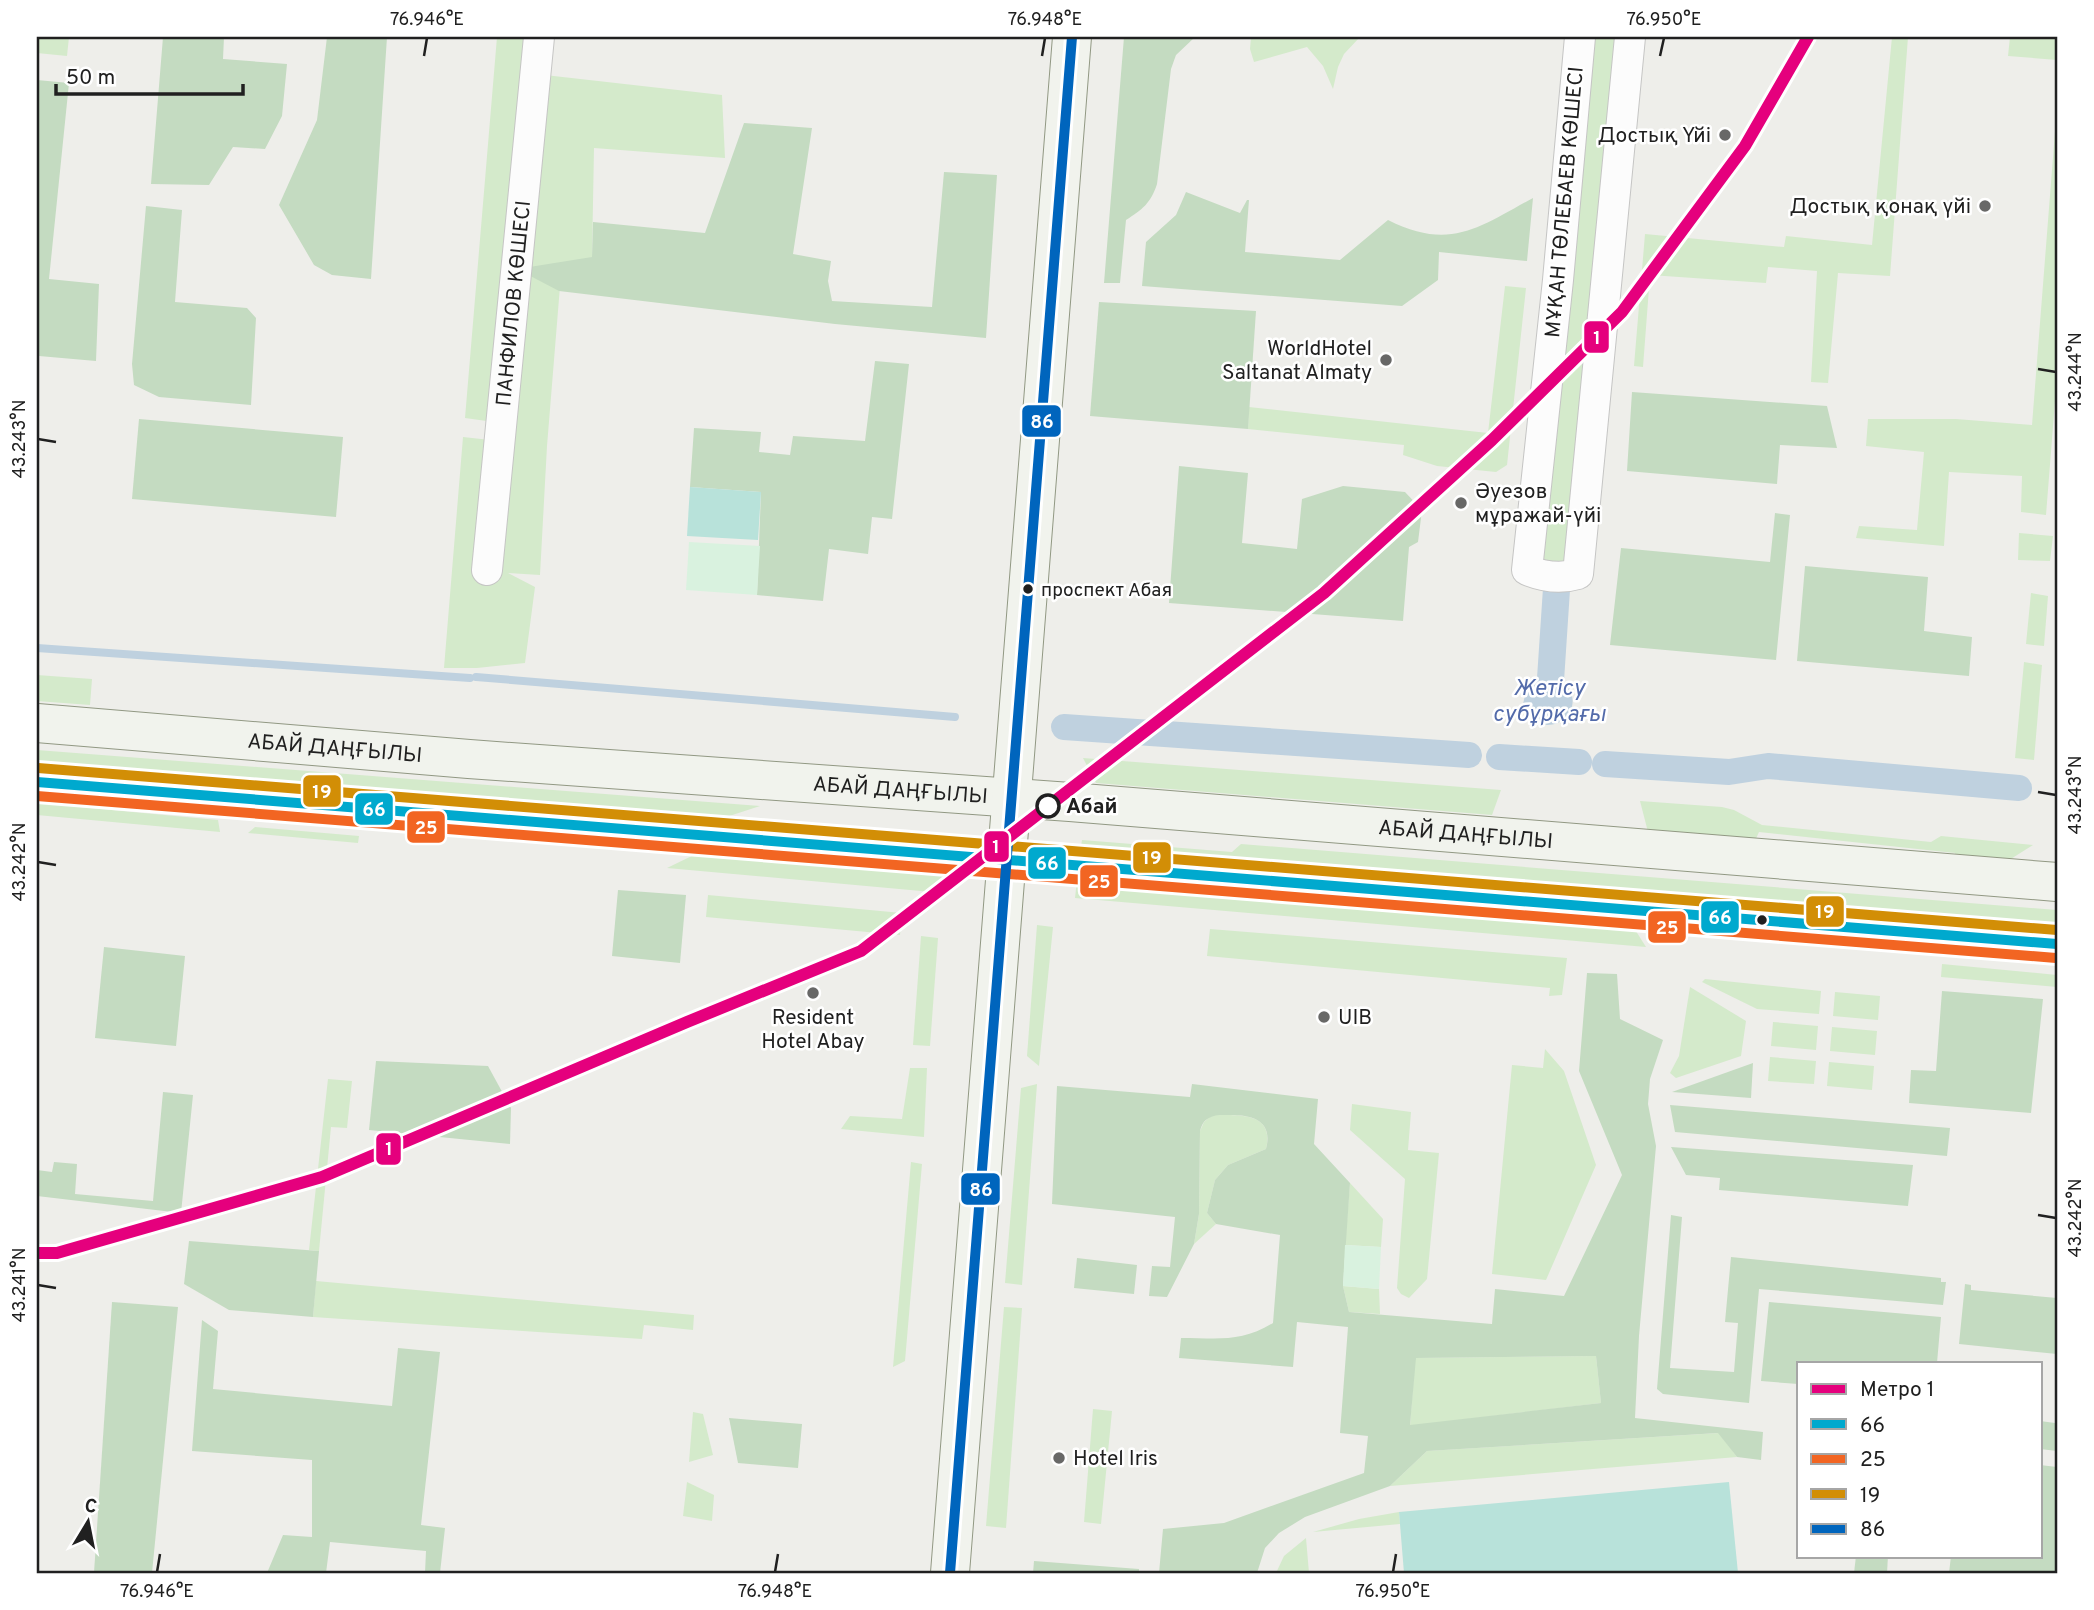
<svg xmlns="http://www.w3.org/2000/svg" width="2094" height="1610" font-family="Overpass,sans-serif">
<rect width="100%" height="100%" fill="#eeeeea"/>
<!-- grass -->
<g fill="#d4eacb">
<path d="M37,37h32l-2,19 -30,-3z"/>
<path d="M497,37h43l-4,37 186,21 3,63 -131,-10 -2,109 -31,17 -14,172 -7,129 -32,-2 27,14 -10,76 -48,5h-33l19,-231 36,4 2,-18 -36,-5z"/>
<path d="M1251,37h109l-16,17 -6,13 -5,22 -10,-23 -16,-19 -53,15 -4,-13z"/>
<path d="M1580,37h50l-52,537 -51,-4z"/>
<path d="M1892,37h16l-18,239 -52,-3 -10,110 -17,-1 6,-111 -49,-4 -2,16 -116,-8 -7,92 -9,-1 11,-132 139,13 2,-11 86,9z"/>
<path d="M2010,37h47v23l-49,-4z"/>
<path d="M2057,106v270l-11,139 -25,-3 1,-36 -73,-4 -5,74 -88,-8 3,-12 58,4 7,-78 -58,-6 2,-27h88l76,6z"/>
<path d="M1505,286l21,2 -19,177 -11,7 -59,-6 -34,-11 1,-10 -156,-16 1,-22 239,26z"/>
<path d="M2019,533l34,3 -3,25 -32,-1z"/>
<path d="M2031,593l17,3 -4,50 -18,-2z"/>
<path d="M2024,662l18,3 -8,95 -19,-2z"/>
<path d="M37,675l55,4 -2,26 -53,-4z"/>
<path d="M37,750l723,56 -46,15 -677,-53z"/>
<path d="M1083,758l418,32 -9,25 -396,-32z"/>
<path d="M1640,801l82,6 12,3 28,15 169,17 10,-6 92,9 -27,17 -50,-4 -1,-5 -196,-21 -5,11 -106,-11z"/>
<path d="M37,803l181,17 2,12 -183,-17z"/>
<path d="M255,827l104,9 -1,7 -110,-10z"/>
<path d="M1082,840l150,12 9,-8 816,66v13l-976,-77z"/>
<path d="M700,852l243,21v20l-276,-25z"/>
<path d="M1077,880l557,48 12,19 -571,-49z"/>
<path d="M708,895l194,18 -2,22 -194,-18z"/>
<path d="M1037,925l16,2 -14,139 -12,-10z"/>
<path d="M1210,929l357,29 -5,37 -13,1 1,-8 -343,-32z"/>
<path d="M921,936l17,2 -8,108 -17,-1z"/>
<path d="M1942,964l115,11v12l-116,-10z"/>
<path d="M1705,979l116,12 -2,23 -62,-5 -55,-27z"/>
<path d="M1690,987l56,34 -5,35 -65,22 -6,-5 9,-17z"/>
<path d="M1835,992l45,4 -2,24 -45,-4z"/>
<path d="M1773,1022l45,4 -2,24 -45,-4z"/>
<path d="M1832,1027l45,4 -2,24 -45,-4z"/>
<path d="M1545,1049l19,22 32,94 -50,115 -54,-6 20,-209 31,3z"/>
<path d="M1770,1057l46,4 -2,23 -46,-3z"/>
<path d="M1829,1062l45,4 -2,24 -45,-4z"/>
<path d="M910,1068h17l-3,69 -83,-8 9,-13 52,3z"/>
<path d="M328,1079l24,2 -5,47 -16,-1 -12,124 -10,-1z"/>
<path d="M1037,1084l-15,201 -17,-2 16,-195z"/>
<path d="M1352,1104l59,8 -3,38 31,3 -12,126 -18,19 -8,-4 -4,-6 8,-109 -55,-49z"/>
<path d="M1212,1115c26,0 63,-4 54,34l-38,16 -13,15 -8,33 9,11 -22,20 5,-30 1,-83 4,-9z"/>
<path d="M911,1162l11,2 -17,197 -12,6z"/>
<path d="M1350,1183l33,36 -2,28 -36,-2z"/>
<path d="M316,1281l378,34 -1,15 -49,-5 -2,14 -329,-22z"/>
<path d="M1343,1286l36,3 1,25 -31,-2z"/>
<path d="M1004,1307l18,1 -16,220 -20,-2z"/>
<path d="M1596,1356l5,47 -191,23 5,-68z"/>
<path d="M1093,1409l19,2 -11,113 -17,-2z"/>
<path d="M693,1412l10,2 10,41 -24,7z"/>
<path d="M1719,1433l18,24 -347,29 37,-35z"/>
<path d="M687,1482l27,13 -2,26 -29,-5z"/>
<path d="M1399,1512l1,12 -87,8 46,-13z"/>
<path d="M1306,1538l3,35h-33l8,-17z"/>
</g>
<!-- forest -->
<g fill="#c4dbc1" fill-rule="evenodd">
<path d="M163,37h61l-1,22 64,5 -5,52 -17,33 -32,-2 -24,38 -58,-1z"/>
<path d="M327,37h60l-16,242 -39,-4 -18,-10 -35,-60 38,-85z"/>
<path d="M1124,37h71l-19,18 -5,14 -14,115c-6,19 -15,26 -31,36l-6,63h-16z"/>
<path d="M37,80l32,3 -20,196 50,5 -3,77 -57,-5 -2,16z"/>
<path d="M744,123l68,5 -19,126 38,7 -3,20 4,20 100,6 12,-135 53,3 -11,163 -151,-14 -276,-33 -42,-22 75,-12 1,-35 112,11z"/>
<path d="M1186,192l54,21 7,-13h2l-4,52 95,8 48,-40c62,31 90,8 145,-22l-6,63 -88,-9 -1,28 -36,26 -260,-20 4,-44 30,-27z"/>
<path d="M146,206l36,4 -7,92 72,6 9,10 -5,87 -92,-8 -25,-12 -2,-21z"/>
<path d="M1099,302l157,9 -8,118 -158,-13z"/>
<path d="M875,361l34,3 -17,155 -20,-2 -4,37 -39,-5 -6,52 -66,-6 4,-103 -71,-5 4,-59 67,4 -2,20 31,3 3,-19 72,5z"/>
<path d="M1632,392l195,14 10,42 -57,-3 -3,39 -150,-13z"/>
<path d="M139,419l204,18 -7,80 -204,-18z"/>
<path d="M1179,466l69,7 -6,70 55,6 5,-50 41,-13 62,6 17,18 -4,32 -9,5 -6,74 -234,-18z"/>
<path d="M1775,513l15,2 -14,145 -166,-15 11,-97 149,14z"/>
<path d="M1805,566l123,11 -4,54 48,6 -3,39 -172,-15z"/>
<path d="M618,890l68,5 -6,68 -68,-7z"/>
<path d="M104,947l81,9 -9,90 -81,-8z"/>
<path d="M1587,973l30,1 3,45 43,21 -13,39 -2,25 8,42 -17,190 -4,82 128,14 -2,28 -24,-3 -19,-24 -291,18 -37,35 -85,31 -26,16 -14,15 -8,25h-98l4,-44 61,-6 140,-50 4,-37 -28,-3 8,-106 -51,-5 -4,45 -114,-9 2,-20c36,0 60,5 92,-15l7,-88 -64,-11 -9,-11 8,-33 13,-15 38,-16c7,-27 -11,-34 -36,-34 -7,0 -15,-1 -21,3 -6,3 -7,7 -9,13l-1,83 -5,30 -27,53 -18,-1 3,-30 18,1 5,-50 -123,-13 5,-118 133,11 2,-13 126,15 -4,45 36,39 -7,103 6,26 143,12 3,-35 69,7 58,-121 -43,-104zM1596,1356l5,47 -191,22 6,-67z"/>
<path d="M1942,991l101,8 -12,114 -122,-10 2,-33 25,1z"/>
<path d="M376,1061l112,5 23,42 -1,36 -141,-14z"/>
<path d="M1753,1063l-2,35 -79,-6z"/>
<path d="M163,1092l30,3 -12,118 -144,-17v-26l15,2 2,-10 23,2 -2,30 78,7z"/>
<path d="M1670,1105l280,23 -3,28 -272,-24z"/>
<path d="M1671,1147l242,18 -5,41 -189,-16 1,-12 -34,-3z"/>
<path d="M1671,1215l11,2 -12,151 64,4 4,-49 -13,-1 6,-65 210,21v4h5l-3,23 -184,-16 -10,114 -86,-9 -6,-5z"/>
<path d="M189,1241l130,10 -6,66 -84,-7 -45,-26z"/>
<path d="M1077,1258l60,7 -3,29 -60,-6z"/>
<path d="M1965,1284l6,1v5l86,8v56l-98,-10z"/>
<path d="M112,1302l66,5 -26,266h-58z"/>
<path d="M1769,1302l172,15 -4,46h-139v21l-37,-3z"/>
<path d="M202,1320l16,11 -5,58 179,17 6,-58 42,4 -19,173 24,3 -5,45h-15l1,-22 -96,-9 -4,31h-59l16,-38 29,2v-77l-120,-9z"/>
<path d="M2057,1405v46l-17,-2v-28l15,2z"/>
<path d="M729,1418l73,6 -4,44 -60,-5z"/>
<path d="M2040,1465l17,2v106h-108l2,-17h89z"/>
<path d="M1856,1556h32l-1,17h-33z"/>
<path d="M1034,1561l105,8v4h-106z"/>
</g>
<!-- park -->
<g fill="#d9f2df">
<path d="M689,542l71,4 -3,49 -71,-5z"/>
<path d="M1345,1245l36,2 -2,42 -36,-3z"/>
</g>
<!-- pitch -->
<g fill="#b8e2da">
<path d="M690,487l71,5 -3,48 -71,-4z"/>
<path d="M1729,1482l9,91h-334l-5,-61z"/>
</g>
<!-- water -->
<path fill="#bfd1df" d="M1543,588l27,2 -6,91c30,35 -27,66 -41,23l4,-17 10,-9z"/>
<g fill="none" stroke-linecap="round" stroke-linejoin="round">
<!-- stream -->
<g stroke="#bfd1df" stroke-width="8">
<path d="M37,648l433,30"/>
<path d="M476,677l479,40"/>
</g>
<!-- canal -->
<g stroke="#bfd1df" stroke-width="26">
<path d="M1064,727l405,28"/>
<path d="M1499,757l80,5"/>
<path d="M1605,764l124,8 39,-6 251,22"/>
</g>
<defs>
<g id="minor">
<path d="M1580,37l-22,243 -31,290c17,7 34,9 51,4l52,-537"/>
<path id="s1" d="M487,570l52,-533"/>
</g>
<g id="secondary">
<path id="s2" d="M37,723l432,36 601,43 987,80"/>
<path d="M37,782l2020,162"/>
<path d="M950,1573l122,-1536"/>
</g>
</defs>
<!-- minor casing -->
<use href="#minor" stroke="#c5c5c4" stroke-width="32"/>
<!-- secondary casing -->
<use href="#secondary" stroke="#919883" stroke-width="40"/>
<!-- minor -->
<use href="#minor" stroke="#fcfcfc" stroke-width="30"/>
<!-- secondary -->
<use href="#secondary" stroke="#f1f3ed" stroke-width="38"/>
<defs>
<path id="bus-1" d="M37,782l2020,162"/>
<path id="bus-2" d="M37,796l2019,162"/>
<path id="bus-3" d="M38,768l2019,162"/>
<path id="bus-4" d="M950,1573l122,-1536"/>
</defs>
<!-- bus-1 casing -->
<use href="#bus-1" stroke="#fff" stroke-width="16"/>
<!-- bus-2 casing -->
<use href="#bus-2" stroke="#fff" stroke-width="16"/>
<!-- bus-3 casing -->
<use href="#bus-3" stroke="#fff" stroke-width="16"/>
<!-- bus-4 casing -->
<use href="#bus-4" stroke="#fff" stroke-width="16"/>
<!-- bus-1 -->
<use href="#bus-1" stroke="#00a9ce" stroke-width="10"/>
<!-- bus-2 -->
<use href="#bus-2" stroke="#f26522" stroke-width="10"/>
<!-- bus-3 -->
<use href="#bus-3" stroke="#d28e06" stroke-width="10"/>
<!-- bus-4 -->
<use href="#bus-4" stroke="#0065bd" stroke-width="10"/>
<defs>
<path id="metro-1" d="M37,1253h20l265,-76 365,-155 174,-71 463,-358 168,-153 130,-128 123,-166 63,-109"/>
</defs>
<!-- metro-1 casing -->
<use href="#metro-1" stroke="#fff" stroke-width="18"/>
<!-- metro-1 -->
<use href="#metro-1" stroke="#e5007d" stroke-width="12"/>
</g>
<!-- ticks -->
<path fill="none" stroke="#202020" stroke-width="2.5" d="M424,56l3,-18M1042,56l3,-18M1660,56l4,-18M2038,369l18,3M38,439l18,3M2038,792l18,3M38,862l18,3M2038,1215l18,3M38,1285l18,3M157,1572l3,-18M775,1572l3,-18M1393,1572l3,-18"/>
<!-- markers -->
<g fill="#686867" stroke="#fff" stroke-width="2.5">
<circle cx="1725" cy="135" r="7"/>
<circle cx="1985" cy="206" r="7"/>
<circle cx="1386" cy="360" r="7"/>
<circle cx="1461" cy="503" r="7"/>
<circle cx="813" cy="993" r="7"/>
<circle cx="1324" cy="1017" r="7"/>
<circle cx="1059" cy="1458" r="7"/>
</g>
<g fill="#202020" stroke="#fff" stroke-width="2.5">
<circle cx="1028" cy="589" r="6"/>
<circle cx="1762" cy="920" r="6"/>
</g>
<circle fill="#fff" stroke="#202020" stroke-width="3.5" cx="1048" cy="806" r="11"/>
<g text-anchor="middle" stroke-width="5" stroke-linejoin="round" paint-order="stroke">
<!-- bus labels -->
<g font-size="19" fill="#202020" stroke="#fff" text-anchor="start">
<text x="1041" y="596">проспект Абая</text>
</g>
<!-- poi labels -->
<g font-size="21" fill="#202020" stroke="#fff" text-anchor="end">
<text x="1711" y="142">Достық Үйі</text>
<text x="1971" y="213">Достық қонақ үйі</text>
<text x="1372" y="355">WorldHotel<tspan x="1372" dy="24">Saltanat Almaty</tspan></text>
<text x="1475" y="498" text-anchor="start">Әуезов<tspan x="1475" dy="24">мұражай-үйі</tspan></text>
<text x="813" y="1024" text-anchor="middle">Resident<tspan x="813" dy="24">Hotel Abay</tspan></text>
<text x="1338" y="1024" text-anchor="start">UIB</text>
<text x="1073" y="1465" text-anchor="start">Hotel Iris</text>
</g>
<!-- street labels -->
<g font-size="21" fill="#202020" stroke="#fff">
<text transform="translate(1564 202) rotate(-85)" y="7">МҰҚАН ТӨЛЕБАЕВ КӨШЕСІ</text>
<text dy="7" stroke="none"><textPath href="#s1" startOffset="268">ПАНФИЛОВ КӨШЕСІ</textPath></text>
<text dy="7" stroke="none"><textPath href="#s2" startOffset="299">АБАЙ ДАҢҒЫЛЫ</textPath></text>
<text dy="7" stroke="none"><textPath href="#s2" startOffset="866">АБАЙ ДАҢҒЫЛЫ</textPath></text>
<text dy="7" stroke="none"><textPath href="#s2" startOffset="1433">АБАЙ ДАҢҒЫЛЫ</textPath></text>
</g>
<!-- stop labels -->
<g font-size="21" font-weight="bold" fill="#202020" stroke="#fff" text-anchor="start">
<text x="1066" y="813">Абай</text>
</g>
<!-- water labels -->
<g font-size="23" font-style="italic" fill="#536baa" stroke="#fff">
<text x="1549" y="695">Жетісу<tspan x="1549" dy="26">субұрқағы</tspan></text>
</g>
</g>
<g stroke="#fff" stroke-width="2.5">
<rect x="1583" y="320" width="27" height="34" rx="7" fill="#e5007d"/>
<rect x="1021" y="404" width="41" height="34" rx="7" fill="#0065bd"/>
<rect x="302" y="774" width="40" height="34" rx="7" fill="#d28e06"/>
<rect x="354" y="792" width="40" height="34" rx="7" fill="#00a9ce"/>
<rect x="406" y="810" width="40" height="34" rx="7" fill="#f26522"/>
<rect x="983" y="830" width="27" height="33" rx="7" fill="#e5007d"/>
<rect x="1132" y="841" width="40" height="33" rx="7" fill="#d28e06"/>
<rect x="1027" y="846" width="40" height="34" rx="7" fill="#00a9ce"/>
<rect x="1079" y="864" width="40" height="34" rx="7" fill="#f26522"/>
<rect x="1805" y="895" width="40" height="33" rx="7" fill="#d28e06"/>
<rect x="1700" y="900" width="40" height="34" rx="7" fill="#00a9ce"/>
<rect x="1647" y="910" width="40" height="34" rx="7" fill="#f26522"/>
<rect x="375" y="1132" width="27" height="34" rx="7" fill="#e5007d"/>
<rect x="960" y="1172" width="41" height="34" rx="7" fill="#0065bd"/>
</g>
<g font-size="19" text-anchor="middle" font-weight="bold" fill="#fff">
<text x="1597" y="344">1</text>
<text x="1042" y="428">86</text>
<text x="322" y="798">19</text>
<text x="374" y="816">66</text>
<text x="426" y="834">25</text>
<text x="996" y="853">1</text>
<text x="1152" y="864">19</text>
<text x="1047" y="870">66</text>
<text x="1099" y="888">25</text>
<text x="1825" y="918">19</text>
<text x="1720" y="924">66</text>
<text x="1667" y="934">25</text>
<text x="389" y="1155">1</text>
<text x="981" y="1196">86</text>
</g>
<!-- border -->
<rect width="2094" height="1610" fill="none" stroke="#ffffff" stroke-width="77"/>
<!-- legend -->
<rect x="1797" y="1362" width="245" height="196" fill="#ffffff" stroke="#a6a6a6" stroke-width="2"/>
<rect x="1811" y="1384" width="35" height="10" fill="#e5007d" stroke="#a6a6a6" stroke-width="2"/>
<text x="1860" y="1396" font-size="21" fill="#202020">Метро 1</text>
<rect x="1811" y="1419" width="35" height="10" fill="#00a9ce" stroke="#a6a6a6" stroke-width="2"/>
<text x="1860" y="1432" font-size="21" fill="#202020">66</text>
<rect x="1811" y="1454" width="35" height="10" fill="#f26522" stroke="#a6a6a6" stroke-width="2"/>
<text x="1860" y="1466" font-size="21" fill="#202020">25</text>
<rect x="1811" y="1489" width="35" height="10" fill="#d28e06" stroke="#a6a6a6" stroke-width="2"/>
<text x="1860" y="1502" font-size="21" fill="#202020">19</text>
<rect x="1811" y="1524" width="35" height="10" fill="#0065bd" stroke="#a6a6a6" stroke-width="2"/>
<text x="1860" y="1536" font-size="21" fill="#202020">86</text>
<!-- north arrow -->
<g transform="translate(88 1522) rotate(10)" stroke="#ffffff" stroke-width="5" paint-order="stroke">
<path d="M0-5L12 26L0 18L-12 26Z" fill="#202020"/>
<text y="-10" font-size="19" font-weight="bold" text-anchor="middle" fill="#202020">С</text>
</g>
<!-- scale -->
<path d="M56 84v10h187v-10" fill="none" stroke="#202020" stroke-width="3.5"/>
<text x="66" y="84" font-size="21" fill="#202020" stroke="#ffffff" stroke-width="5" paint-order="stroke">50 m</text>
<rect x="38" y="38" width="2018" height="1534" fill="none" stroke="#202020" stroke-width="2.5"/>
<g font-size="18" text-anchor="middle" fill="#202020">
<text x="427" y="25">76.946°E</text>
<text x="1045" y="25">76.948°E</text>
<text x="1664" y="25">76.950°E</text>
<text transform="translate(2075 372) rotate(-90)" y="6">43.244°N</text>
<text transform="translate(19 439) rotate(-90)" y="6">43.243°N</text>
<text transform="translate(2075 795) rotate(-90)" y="6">43.243°N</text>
<text transform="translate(19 862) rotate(-90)" y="6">43.242°N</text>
<text transform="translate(2075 1218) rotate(-90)" y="6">43.242°N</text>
<text transform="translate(19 1285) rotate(-90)" y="6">43.241°N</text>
<text x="157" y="1597">76.946°E</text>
<text x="775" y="1597">76.948°E</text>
<text x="1393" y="1597">76.950°E</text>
</g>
</svg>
